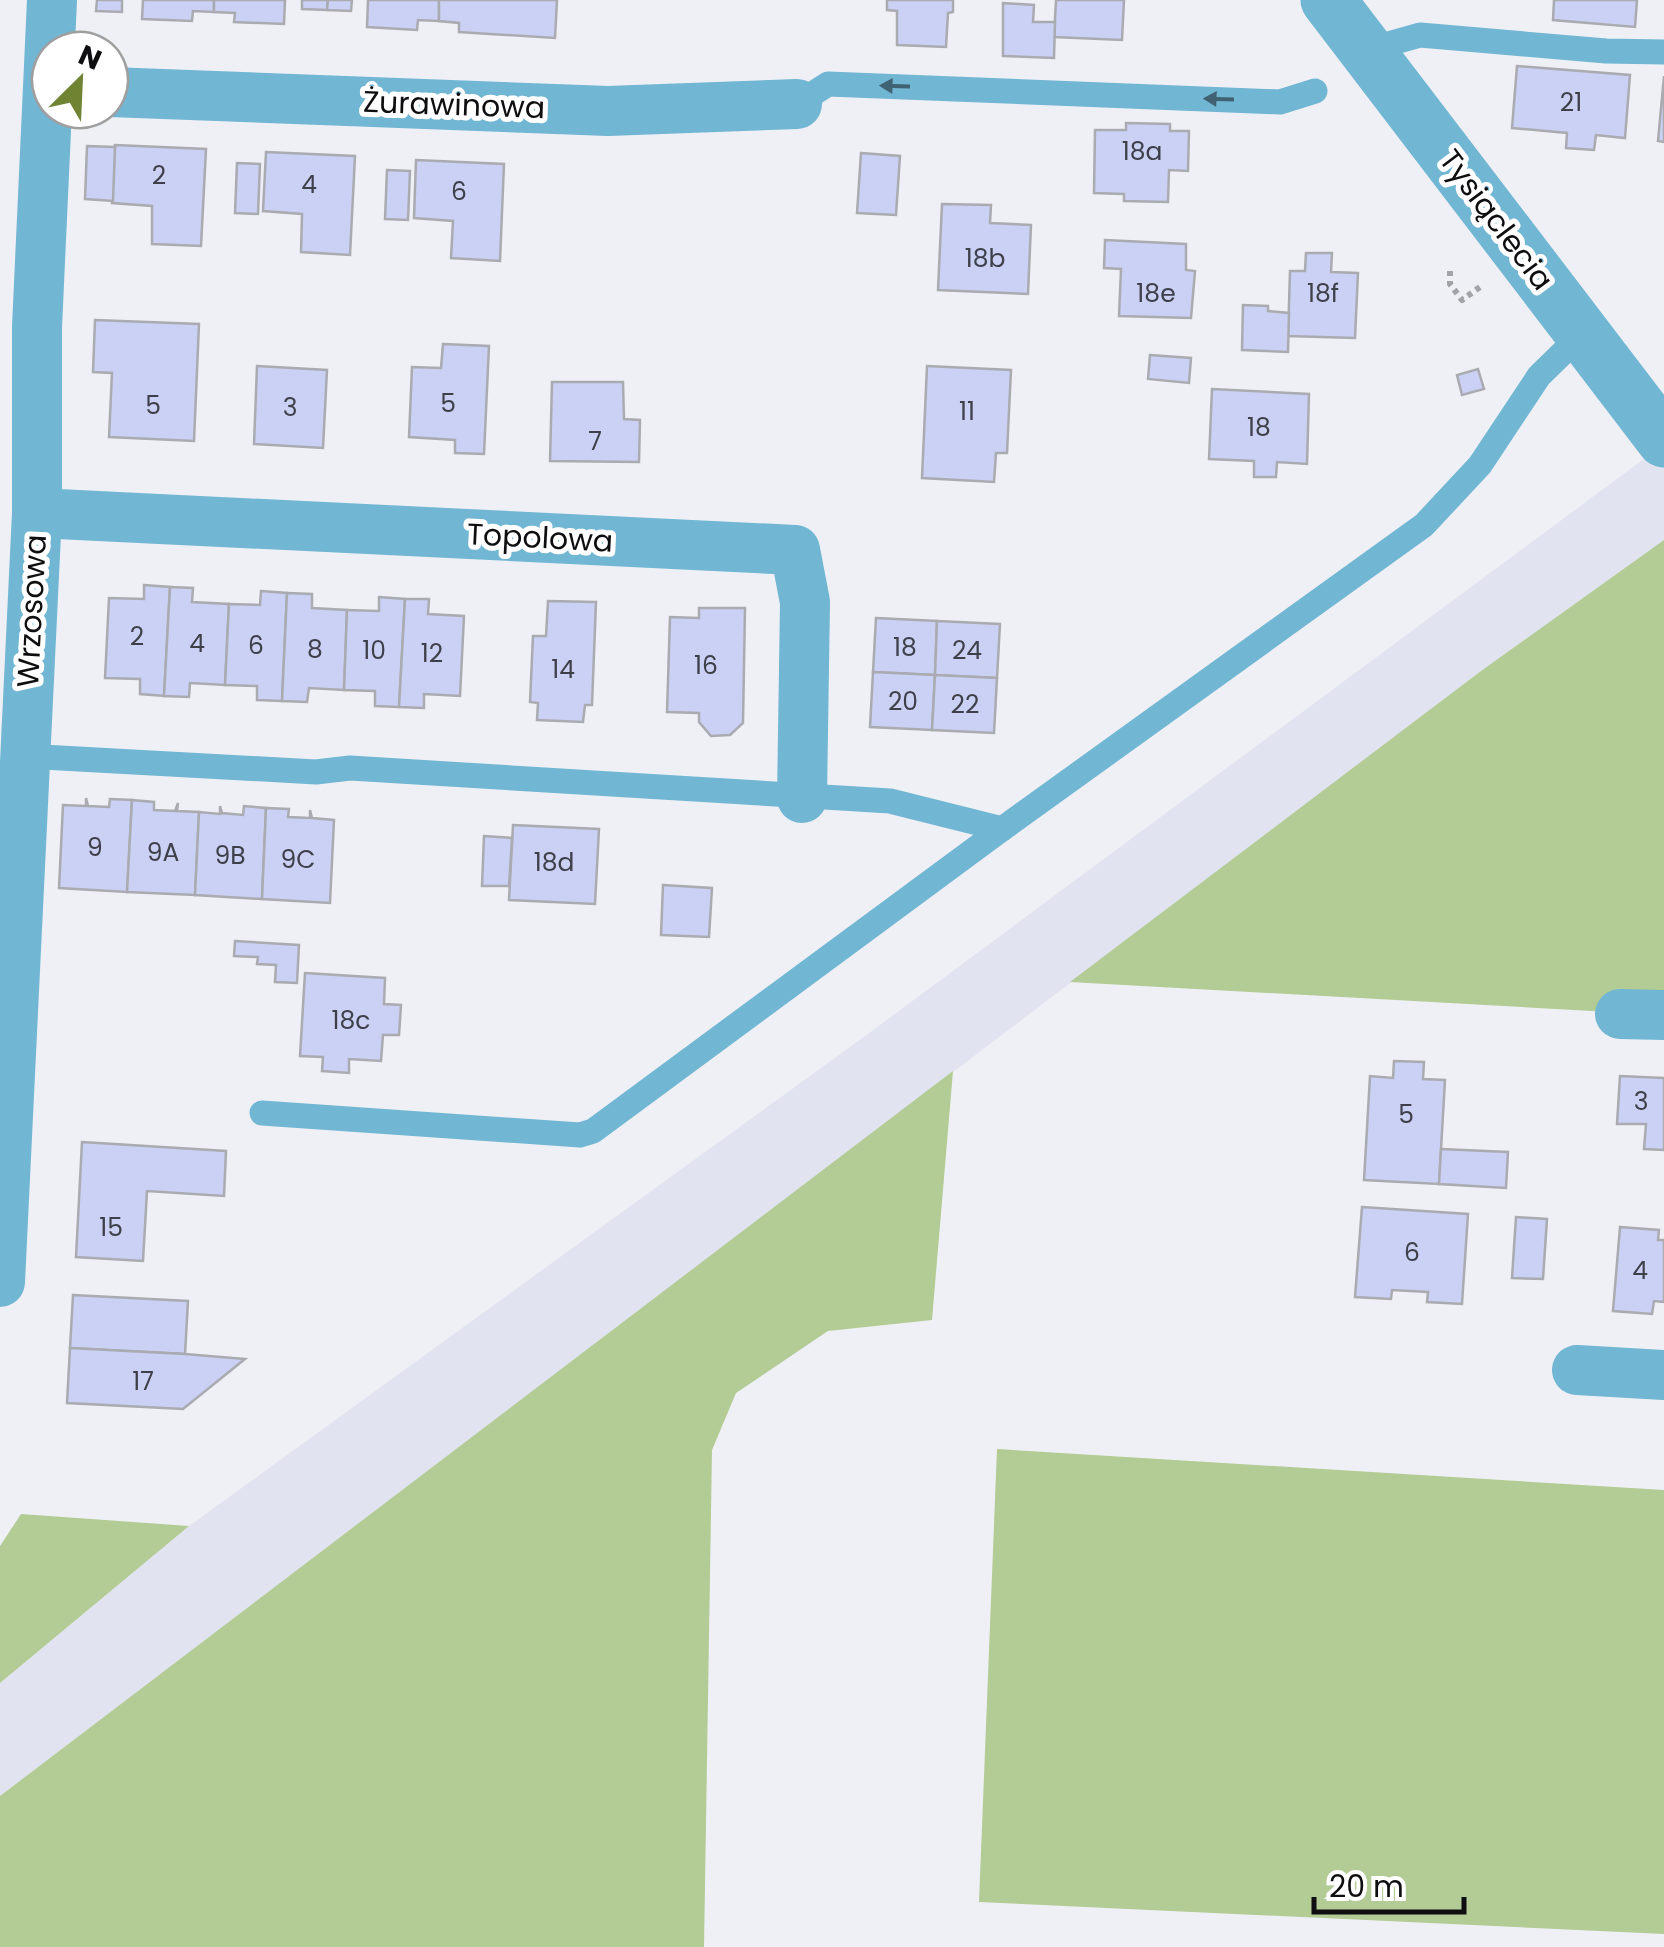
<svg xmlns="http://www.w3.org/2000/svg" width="1664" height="1947" font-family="Poppins,sans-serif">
<rect width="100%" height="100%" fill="#eff0f5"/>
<!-- built -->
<path fill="#e1e4f0" d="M1664,444v96l-183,131 -1481,1125v-113l189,-157 676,-490z"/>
<!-- grass -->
<g fill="#b3cb94">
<path d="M1664,540v475l-594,-33 411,-311z"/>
<path d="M953,1071l-21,249 -104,11 -92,62 -24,57 -8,497h-704v-151z"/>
<path d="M997,1449l667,41v444l-685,-32z"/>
<path d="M21,1514l168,12 -189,157v-137z"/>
</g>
<!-- building -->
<g fill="#cad1f4" stroke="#aaabb0" stroke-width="2.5">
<path d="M97,0h25v12l-26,-1z"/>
<path d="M143,0h71v12l-21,-1 -1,10 -50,-2z"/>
<path d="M214,0h71l-1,24 -50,-2 1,-9 -21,-1z"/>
<path d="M302,0h26l-1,10 -25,-1z"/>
<path d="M328,0h24l-1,11 -24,-1z"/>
<path d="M368,0h71v21l-21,-1 -1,10 -50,-3z"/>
<path d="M439,0h118l-2,38 -96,-6v-9l-20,-2z"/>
<path d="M887,0h66v12l-5,1 -2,34 -49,-2v-34l-10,-1z"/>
<path d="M1056,0h68l-2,40 -68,-3z"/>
<path d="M1554,0h83l-2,27 -82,-7z"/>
<path d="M1003,3l31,2 -1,17h22l-1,36 -51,-2z"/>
<path d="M1517,66l113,9 -5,63 -29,-3 -2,15 -28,-2 1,-15 -55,-5z"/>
<path d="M1664,76v66l-6,-1z"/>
<path d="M1126,123l44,1v7h19l-1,40 -19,-1 -1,32 -44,-1v-7l-30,-1 1,-63h31z"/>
<path d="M115,145l91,4 -5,97 -49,-2v-38l-40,-3z"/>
<path d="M87,146l28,1 -2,54 -28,-2z"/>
<path d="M266,152l89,4 -5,99 -49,-3 1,-38 -39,-3z"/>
<path d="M861,153l39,3 -4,59 -39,-2z"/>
<path d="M416,160l88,4 -4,97 -49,-3 2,-37 -39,-3z"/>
<path d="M237,163l23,1 -2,50 -23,-1z"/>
<path d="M387,170l23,1 -2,49 -23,-1z"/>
<path d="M942,204l49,1 -1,18 41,2 -3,69 -90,-4z"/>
<path d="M1105,240l81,4v26l9,1 -4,47 -72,-2 2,-47 -17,-1z"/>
<path d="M1306,253h26l-1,19 27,1 -3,65 -67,-2 2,-65h15z"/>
<path d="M1243,305l25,1v5l21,2 -1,39 -46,-2z"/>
<path d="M95,320l104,4 -5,117 -85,-4 3,-64 -19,-1z"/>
<path d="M443,344l46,2 -5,108 -29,-1v-13l-46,-3 3,-70 29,1z"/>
<path d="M1150,355l41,3 -2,25 -41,-4z"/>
<path d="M257,366l70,4 -4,78 -69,-4z"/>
<path d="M927,366l84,4 -4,83h-11l-2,29 -72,-4z"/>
<path d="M1478,369l6,20 -22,6 -5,-20z"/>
<path d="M552,382h71l1,37 16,1 -1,42 -89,-1z"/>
<path d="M1212,389l97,5 -2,70 -30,-2 -1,15h-22v-16l-45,-2z"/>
<path d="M144,585l26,2 -6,109 -24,-2v-15l-35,-1 4,-80 35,1z"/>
<path d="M170,587l23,1 -1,14 37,2 -4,81 -35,-2 -1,14 -25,-1z"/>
<path d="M261,591l26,2 -5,108 -25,-1v-14l-32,-1 4,-81 31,1z"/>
<path d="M287,593l25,1v14l35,2 -3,80 -35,-2 -2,14 -25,-1z"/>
<path d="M379,597l26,2 -6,108 -24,-1v-15l-31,-1 3,-80 32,1z"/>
<path d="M405,599h24l-1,15 36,2 -4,80 -36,-2v14l-25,-1z"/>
<path d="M548,601l48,1 -4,103h-7l-2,17 -46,-2 1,-17 -8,-1 3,-66h13z"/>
<path d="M699,608h46l-2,115 -13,12 -19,1 -12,-14v-9l-32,-1 3,-95 29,1z"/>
<path d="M876,618l61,3 -2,54 -62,-3z"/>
<path d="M937,621l63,3 -3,54 -62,-3z"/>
<path d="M873,672l62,3 -3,55 -62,-3z"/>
<path d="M935,675l62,3 -3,55 -62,-3z"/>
<path d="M86,798l2,8 21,1 1,-8 22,1 -5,92 -68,-4 4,-83 23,1z"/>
<path d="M132,800l22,2v8l21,1 3,-8 -1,8 22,1 -4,83 -68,-3z"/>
<path d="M220,806l2,7 21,2 1,-9 22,2 -4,91 -67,-4 4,-83 21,2z"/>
<path d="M266,808l23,1 -1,8 22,1v-8l2,8 22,2 -4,83 -68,-4z"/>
<path d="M513,825l86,4 -4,75 -86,-4z"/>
<path d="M484,836l28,2 -3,48h-27z"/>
<path d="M663,885l49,3 -3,49 -48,-2z"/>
<path d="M235,941l64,4 -2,38 -22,-1 1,-17 -19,-1 1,-7 -24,-1z"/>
<path d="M305,973l80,5 -1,26 17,1 -2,30h-16l-2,26 -32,-2v14l-27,-2 1,-14 -23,-1z"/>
<path d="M1394,1061l30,1 -1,17 22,1 -6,104 -75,-4 6,-104 23,2z"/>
<path d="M1620,1076l44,2v72l-20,-1 2,-25h-29z"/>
<path d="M82,1142l144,9 -2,45 -77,-5 -4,70 -67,-4z"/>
<path d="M1441,1149l67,3 -2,36 -67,-4z"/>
<path d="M1362,1207l106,7 -6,90 -35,-2 1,-10 -36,-2 -1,9 -36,-2z"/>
<path d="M1516,1217l31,2 -4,60 -31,-1z"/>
<path d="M1620,1227l39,3 -1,10h6v62l-10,-1 -2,13 -39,-3z"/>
<path d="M73,1295l115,6 -3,53 -115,-6z"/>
<path d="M70,1348l115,6 60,5 -62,50 -116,-6z"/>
</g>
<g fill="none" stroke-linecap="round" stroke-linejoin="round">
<!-- path -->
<path stroke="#a2a3a7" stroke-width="6" stroke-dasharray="5 5" stroke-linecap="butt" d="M1450,271v13l12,16 18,-13"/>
<!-- service -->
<g stroke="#71b6d3" stroke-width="25">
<path d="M1367,50l53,-15 186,16 58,1"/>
<path d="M797,104l31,-20 452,18 35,-11"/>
<path d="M24,756l292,16 34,-4 540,33 112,28"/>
<path d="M262,1113l318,22 13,-4 409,-302 422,-304 56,-60 59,-89 43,-42"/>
</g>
<!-- minor -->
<g stroke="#71b6d3" stroke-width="50">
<path d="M110,92l498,19 189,-7"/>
<path d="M37,513l758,37 10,52 -3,196"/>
<path d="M1620,1014l44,1"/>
<path d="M0,1282l37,-769v-186l15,-327"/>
<path d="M1577,1370l87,5"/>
</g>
<!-- tertiary -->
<path stroke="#71b6d3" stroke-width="55" d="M1328,0l336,440"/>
</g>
<!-- one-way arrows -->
<defs><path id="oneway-solid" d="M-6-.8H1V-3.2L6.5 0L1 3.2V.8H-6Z" transform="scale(2.5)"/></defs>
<g fill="#406272">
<use href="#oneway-solid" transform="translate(895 86) rotate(-178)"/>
<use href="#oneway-solid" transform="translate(1219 99) rotate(-178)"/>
</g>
<g text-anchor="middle" stroke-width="10" stroke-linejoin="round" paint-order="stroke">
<!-- number labels -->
<g font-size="25" fill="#3d3f49">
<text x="1571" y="111">21</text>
<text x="1142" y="160">18a</text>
<text x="159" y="184">2</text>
<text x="309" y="193">4</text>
<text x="459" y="200">6</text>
<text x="985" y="267">18b</text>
<text x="1156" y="302">18e</text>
<text x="1323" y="302">18f</text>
<text x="448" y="412">5</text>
<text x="153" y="414">5</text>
<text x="290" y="416">3</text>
<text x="967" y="420">11</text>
<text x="1259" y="436">18</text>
<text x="595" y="450">7</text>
<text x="137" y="645">2</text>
<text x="197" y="652">4</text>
<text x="256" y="654">6</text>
<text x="905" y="656">18</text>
<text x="315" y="658">8</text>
<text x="374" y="659">10</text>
<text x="967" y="659">24</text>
<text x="432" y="662">12</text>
<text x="706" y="674">16</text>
<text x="563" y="678">14</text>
<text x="903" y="710">20</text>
<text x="965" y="713">22</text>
<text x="95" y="856">9</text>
<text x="163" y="861">9A</text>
<text x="230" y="864">9B</text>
<text x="298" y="868">9C</text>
<text x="554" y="871">18d</text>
<text x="351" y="1029">18c</text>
<text x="1641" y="1110">3</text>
<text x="1406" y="1123">5</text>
<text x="111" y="1236">15</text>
<text x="1412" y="1261">6</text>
<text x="1640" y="1279">4</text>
<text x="143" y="1390">17</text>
</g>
<!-- street labels -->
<g font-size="30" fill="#0e0e10" stroke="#fff">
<text transform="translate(454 105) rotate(2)" y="10">Żurawinowa</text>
<text transform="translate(1496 220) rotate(53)" y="10">Tysiąclecia</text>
<text transform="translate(540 538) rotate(3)" y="10">Topolowa</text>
<text transform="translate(32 611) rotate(-87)" y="10">Wrzosowa</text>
</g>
</g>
<!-- north arrow -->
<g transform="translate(80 80) rotate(24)"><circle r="48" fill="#ffffff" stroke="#9f9f9f" stroke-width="2.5"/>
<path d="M0-8L18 38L0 25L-18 38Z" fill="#708333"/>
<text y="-15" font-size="28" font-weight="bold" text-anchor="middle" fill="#0e0e10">N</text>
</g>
<!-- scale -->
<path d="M1314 1897v15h150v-15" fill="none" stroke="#0e0e10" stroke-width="5"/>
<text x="1329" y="1897" font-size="30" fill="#0e0e10" stroke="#ffffff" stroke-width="8" paint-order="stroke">20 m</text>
</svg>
